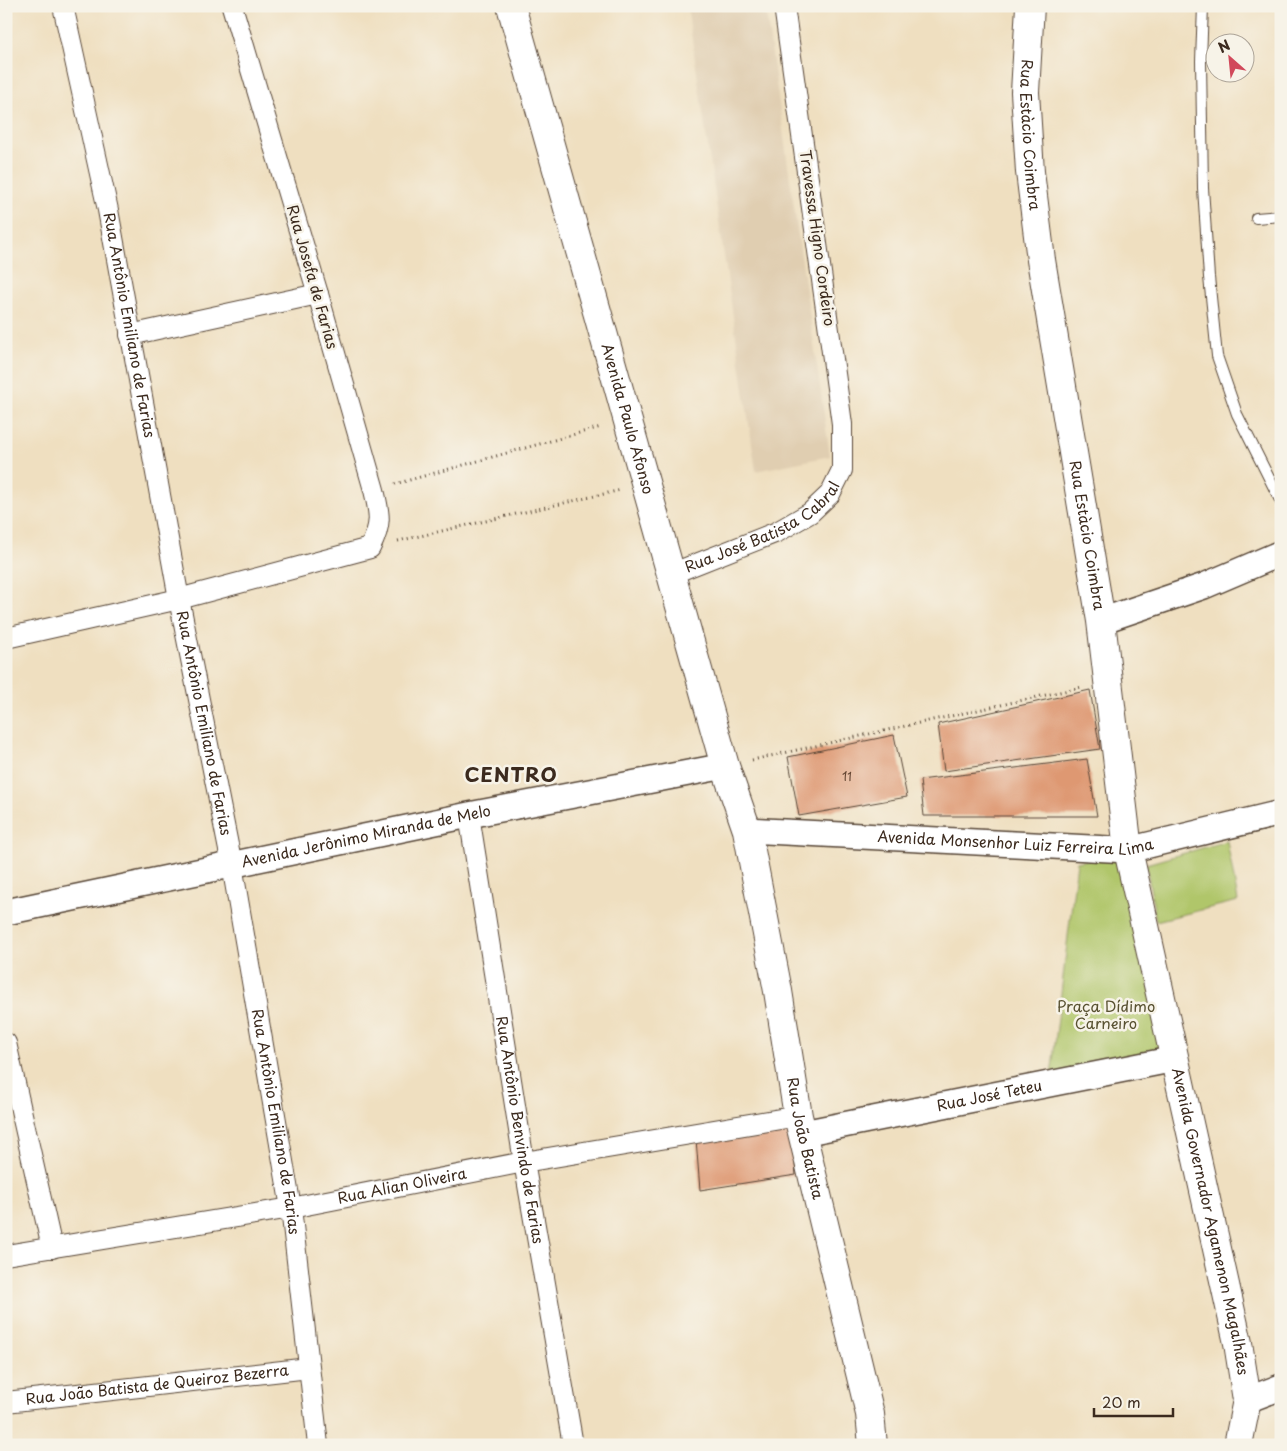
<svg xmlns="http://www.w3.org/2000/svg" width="1287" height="1451" font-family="'Playpen Sans',sans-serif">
<rect width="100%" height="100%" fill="#f7f3e8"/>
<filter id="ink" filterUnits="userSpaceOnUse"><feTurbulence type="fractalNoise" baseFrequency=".02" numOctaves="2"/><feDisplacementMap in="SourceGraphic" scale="10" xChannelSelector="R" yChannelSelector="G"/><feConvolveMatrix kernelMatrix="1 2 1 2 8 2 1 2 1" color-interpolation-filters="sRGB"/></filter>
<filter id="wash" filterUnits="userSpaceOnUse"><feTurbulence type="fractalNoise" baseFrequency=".0096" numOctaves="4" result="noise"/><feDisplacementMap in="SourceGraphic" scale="20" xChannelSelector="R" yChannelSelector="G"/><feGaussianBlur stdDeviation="1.12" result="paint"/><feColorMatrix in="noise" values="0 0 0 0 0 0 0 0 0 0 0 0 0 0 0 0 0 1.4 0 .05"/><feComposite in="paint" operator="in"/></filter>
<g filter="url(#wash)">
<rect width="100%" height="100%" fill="#efdfc0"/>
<!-- built -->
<path fill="#e0ceb1" d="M687,6h78l65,450 -74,15z"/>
<!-- green -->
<g fill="#b0c66b" stroke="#767844">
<path d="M1227,841l11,60 -82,20 -10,-57z"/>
<path d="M1123,852l40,202 -112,22 26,-214z"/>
</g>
<g id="blocks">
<!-- building -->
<g fill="#de9872">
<path d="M1090,690l10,59 -156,22 -6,-47z"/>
<path d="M894,735l13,62 -108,19 -11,-59z"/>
<path d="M1087,759l10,57h-173l-4,-36z"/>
<path d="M791,1122l5,53 -96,15 -4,-51z"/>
</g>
</g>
</g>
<g filter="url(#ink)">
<use href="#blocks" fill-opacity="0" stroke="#564536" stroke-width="1"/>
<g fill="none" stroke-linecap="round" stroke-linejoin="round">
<defs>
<g id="service">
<path d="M1203,6l-2,55 2,127 6,89 8,79 20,58 44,88"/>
<path d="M1256,218l25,-2"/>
</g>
<g id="minor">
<path id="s1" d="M63,6l45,204 71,389 53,266 59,343 27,237"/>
<path d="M130,335l188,-41"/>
<path id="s2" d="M671,574l106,-42 33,-19 20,-19 12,-24v-46l-58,-418"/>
<path d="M6,638l173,-39 191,-51c12,-24 10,-33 4,-58l-56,-196 -86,-288"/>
<path id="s3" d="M469,815l55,347 49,283"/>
<path d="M6,1043l46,205"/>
<path id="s4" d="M6,1255l285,-47 233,-46 274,-46"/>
<path id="s5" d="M6,1402l303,-34"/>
</g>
<g id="tertiary">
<path d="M1101,621l103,-35 77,-33"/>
<path id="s6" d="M747,830l381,20 153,-37"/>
<path id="s7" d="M6,912l463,-97 256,-49"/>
<path id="s8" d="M803,1133l372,-74"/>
<path d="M1247,1400l34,-13"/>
</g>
<g id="secondary">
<path id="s9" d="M511,6l214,760 22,64 31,161 20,125 72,298 3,31"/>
<path id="s10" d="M1030,6l-5,86 5,80 11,88 60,361 27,229 110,493 9,57 -9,45"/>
</g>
</defs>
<!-- service casing -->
<use href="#service" stroke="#564536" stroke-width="12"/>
<!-- minor casing -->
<use href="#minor" stroke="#564536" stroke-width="22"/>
<!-- tertiary casing -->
<use href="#tertiary" stroke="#564536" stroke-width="28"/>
<!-- secondary casing -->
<use href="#secondary" stroke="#564536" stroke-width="30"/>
<!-- path -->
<g stroke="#564536" stroke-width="3" stroke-dasharray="1 4" stroke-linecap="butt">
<path d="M395,484l206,-57"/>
<path d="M398,541l223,-51"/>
<path d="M752,760l330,-73"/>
</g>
<!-- service -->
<use href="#service" stroke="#fff" stroke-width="10"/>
<!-- minor -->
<use href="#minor" stroke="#fff" stroke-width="20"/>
<!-- tertiary -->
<use href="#tertiary" stroke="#fff" stroke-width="25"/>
<!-- secondary -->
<use href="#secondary" stroke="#fff" stroke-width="28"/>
</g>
</g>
<g text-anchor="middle" stroke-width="5" stroke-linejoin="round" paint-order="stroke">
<!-- number labels -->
<g font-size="12" fill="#644633">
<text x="847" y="781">11</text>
</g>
<!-- street labels -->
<g font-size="15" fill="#3b2a1e" stroke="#f7f3e8">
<text dy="5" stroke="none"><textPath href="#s10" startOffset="129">Rua Estàcio Coimbra</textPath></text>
<text transform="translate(817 238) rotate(82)" y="5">Travessa Higno Cordeiro</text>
<text transform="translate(312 277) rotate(74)" y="5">Rua Josefa de Farias</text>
<text dy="5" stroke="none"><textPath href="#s1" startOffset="326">Rua Antônio Emiliano de Farias</textPath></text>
<text dy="5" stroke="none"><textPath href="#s9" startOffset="429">Avenida Paulo Afonso</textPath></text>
<text dy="5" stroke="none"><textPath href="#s2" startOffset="104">Rua José Batista Cabral</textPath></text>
<text dy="5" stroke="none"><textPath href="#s10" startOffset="534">Rua Estàcio Coimbra</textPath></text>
<text dy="5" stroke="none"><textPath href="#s1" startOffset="731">Rua Antônio Emiliano de Farias</textPath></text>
<text dy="5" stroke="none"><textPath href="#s7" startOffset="368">Avenida Jerônimo Miranda de Melo</textPath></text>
<text dy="5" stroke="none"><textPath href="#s6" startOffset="269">Avenida Monsenhor Luiz Ferreira Lima</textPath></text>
<text dy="5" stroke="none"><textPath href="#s8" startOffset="190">Rua José Teteu</textPath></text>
<text dy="5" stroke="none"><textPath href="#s1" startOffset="1136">Rua Antônio Emiliano de Farias</textPath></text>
<text dy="5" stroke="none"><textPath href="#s3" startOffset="319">Rua Antônio Benvindo de Farias</textPath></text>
<text dy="5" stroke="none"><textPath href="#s9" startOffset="1171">Rua João Batista</textPath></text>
<text dy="5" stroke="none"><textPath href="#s4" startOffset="402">Rua Alian Oliveira</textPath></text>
<text dy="5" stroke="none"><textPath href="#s10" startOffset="1232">Avenida Governador Agamenon Magalhães</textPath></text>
<text dy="5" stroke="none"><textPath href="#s5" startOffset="152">Rua João Batista de Queiroz Bezerra</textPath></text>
</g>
<!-- park labels -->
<g font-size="15" fill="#585131" stroke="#f7f3e8">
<text x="1106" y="1012">Praça Dídimo<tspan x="1106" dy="17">Carneiro</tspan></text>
</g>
<!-- district labels -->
<g font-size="20" font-weight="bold" letter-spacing="1" fill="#3b2a1e" stroke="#f7f3e8">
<text x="511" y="782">CENTRO</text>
</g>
</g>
<!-- margin -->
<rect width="1287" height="1451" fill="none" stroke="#f7f3e8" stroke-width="25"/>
<!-- north arrow -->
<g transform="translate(1230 58) rotate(333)"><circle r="24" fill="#f7f3e8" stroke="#aca397"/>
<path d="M0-4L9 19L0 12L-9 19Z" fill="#d1495b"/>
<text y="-8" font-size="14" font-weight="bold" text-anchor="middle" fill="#3b2a1e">N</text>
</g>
<!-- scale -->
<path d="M1094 1408v8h79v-8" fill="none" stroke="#3b2a1e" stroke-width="2.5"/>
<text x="1102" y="1408" font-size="15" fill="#3b2a1e" stroke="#f7f3e8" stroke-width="4" paint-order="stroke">20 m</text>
</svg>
